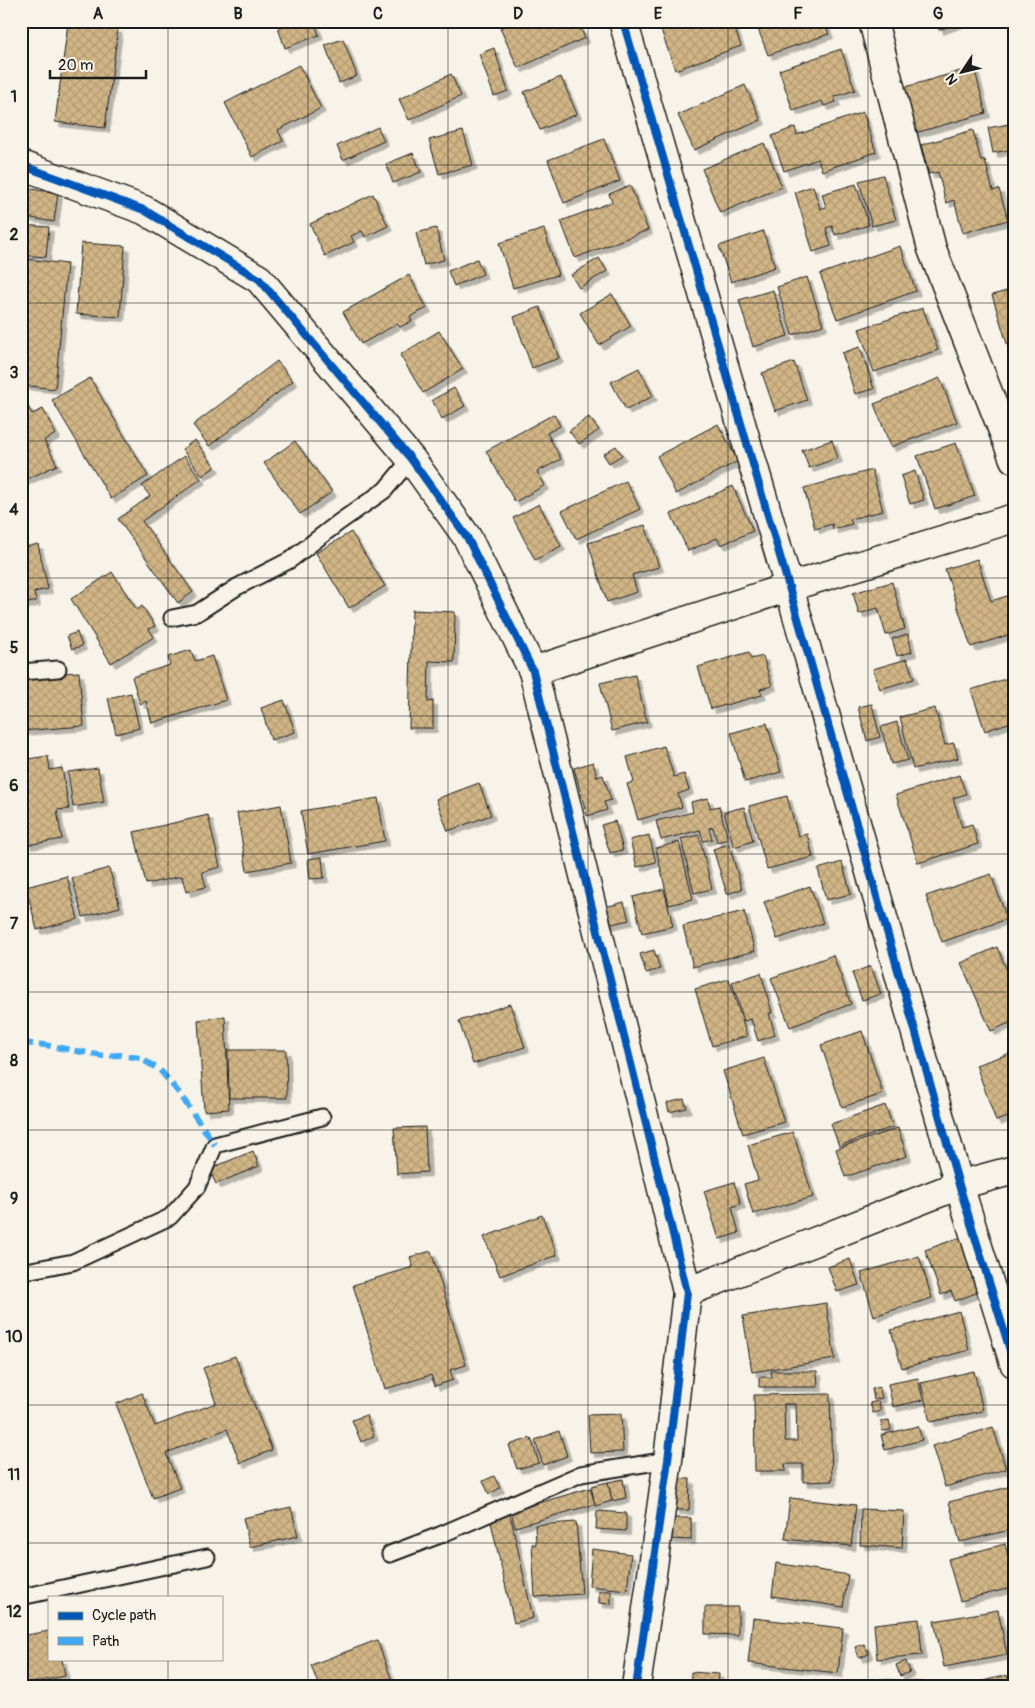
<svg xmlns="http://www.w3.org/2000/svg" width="1035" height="1708" font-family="Pangolin,sans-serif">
<defs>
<pattern id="building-cross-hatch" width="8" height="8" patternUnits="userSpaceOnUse" patternTransform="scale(1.25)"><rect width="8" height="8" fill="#d1b586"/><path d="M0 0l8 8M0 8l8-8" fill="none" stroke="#b39b73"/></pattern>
<filter id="shadow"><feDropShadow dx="4.5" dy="4.5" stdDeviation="0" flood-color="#0004"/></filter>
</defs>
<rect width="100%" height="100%" fill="#f7f3e8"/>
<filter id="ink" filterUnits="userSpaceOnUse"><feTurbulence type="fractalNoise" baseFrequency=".02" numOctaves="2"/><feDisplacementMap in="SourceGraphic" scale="10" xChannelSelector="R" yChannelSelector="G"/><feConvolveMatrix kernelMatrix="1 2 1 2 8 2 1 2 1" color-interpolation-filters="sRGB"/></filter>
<g filter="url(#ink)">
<!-- building -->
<g fill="url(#building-cross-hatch)" stroke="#1c1c1c" fill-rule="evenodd" filter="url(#shadow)">
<path d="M298,21h16l5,14 -34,13 -7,-20z"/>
<path d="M517,21h60l8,17 -67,30 -18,-40z"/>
<path d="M684,21h48l9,25 -66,24 -14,-40z"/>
<path d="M755,21h69l5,13 -61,21z"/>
<path d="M937,21h24v1l-22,8z"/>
<path d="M68,23l50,6 -13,99 -50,-6z"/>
<path d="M343,39l14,37 -18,7 -14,-38z"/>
<path d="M494,48l14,43 -14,5 -15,-42z"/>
<path d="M841,49l14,41 -21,7 2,5 -12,4 -2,-5 -29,10 -14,-41z"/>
<path d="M299,65l22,43 -43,22 5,11 -31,16 -27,-54z"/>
<path d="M974,67l12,46 -71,20 -13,-45z"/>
<path d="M451,74l10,22 -52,24 -10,-21z"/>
<path d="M561,77l16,37 -37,16 -16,-38z"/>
<path d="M745,85l16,35 -67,30 -16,-35z"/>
<path d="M863,112l13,40 -54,19 -4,-12 -34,12 -12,-35 23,-9 2,8z"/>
<path d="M1009,124l5,25 -21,4 -5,-25z"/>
<path d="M378,127l6,14 -41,19 -6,-14z"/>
<path d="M973,130l8,31 4,-1 8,31 6,-2 9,31 -45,13 -9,-33 -8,3 -8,-31 -9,2 -8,-29z"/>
<path d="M463,131l10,34 -34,9 -10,-34z"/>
<path d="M604,139l16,42 -56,22 -16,-43z"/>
<path d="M764,143l18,44 -62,26 -18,-44z"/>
<path d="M413,153l8,19 -28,11 -7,-19z"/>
<path d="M883,175l13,45 -24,6 -13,-45z"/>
<path d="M856,184l13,41 -34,10 -3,-9 -6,2 5,18 -18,6 -18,-60 18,-6 7,23 6,-2 -4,-13z"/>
<path d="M630,185l18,45 -73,28 -14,-37 51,-19 -3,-8z"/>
<path d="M24,188l34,5 -4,29 -33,-6z"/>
<path d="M373,194l15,32 -23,11 -3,-6 -11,5 3,6 -29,14 -15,-32z"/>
<path d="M21,225l28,2 -3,30 -25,-2z"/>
<path d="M436,228l8,32 -20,5 -8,-32z"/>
<path d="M544,229l14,46 -45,13 -14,-45z"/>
<path d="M763,231l12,36 -44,15 -12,-36z"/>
<path d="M81,243l44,3 -5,71 -44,-3z"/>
<path d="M900,246l16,45 -79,28 -17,-45z"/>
<path d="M599,258l8,13 -28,17 -8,-13z"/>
<path d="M26,259l41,5 -12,125 -34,-4v-81z"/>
<path d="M477,259l6,15 -29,12 -6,-15z"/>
<path d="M409,275l18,33 -17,9 2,4 -12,6 -3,-3 -36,20 -18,-32z"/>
<path d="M807,277l16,48 -31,10 -15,-48z"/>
<path d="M1014,289v60l-5,1 -17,-55z"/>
<path d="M773,290l15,46 -35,11 -14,-47z"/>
<path d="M612,294l19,32 -32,19 -19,-32z"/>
<path d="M540,307l19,51 -27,10 -18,-51z"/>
<path d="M923,308l15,42 -64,22 -15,-43z"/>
<path d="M439,331l24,38 -40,24 -23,-38z"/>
<path d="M860,347l14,42 -19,5 -13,-41z"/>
<path d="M277,361l16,20 -84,65 -16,-21z"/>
<path d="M794,362l13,38 -32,11 -13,-38z"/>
<path d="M639,368l14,28 -27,14 -15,-28z"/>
<path d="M90,378l58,98 -37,23 -59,-99z"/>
<path d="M940,378l17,44 -66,25 -17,-43z"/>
<path d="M454,388l11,18 -23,13 -10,-19z"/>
<path d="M28,406l4,8 11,-5 13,25 -12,6 13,25 -36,17v-73z"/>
<path d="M554,414l6,12 -13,7 14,26 -24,13 8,13 -30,17 -29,-51z"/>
<path d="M589,417l10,13 -20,14 -10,-13z"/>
<path d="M718,424l20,37 -62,33 -19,-38z"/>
<path d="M195,440l20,27 -13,9 -20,-27z"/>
<path d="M832,440l6,18 -29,10 -7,-18z"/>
<path d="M295,441l37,51 -32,22 -36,-51z"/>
<path d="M956,443l19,53 -40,13 -18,-53z"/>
<path d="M616,446l6,9 -13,8 -6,-9z"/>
<path d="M184,456l17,23 -59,42 51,71 -15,11 -60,-84 32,-23 -8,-10z"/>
<path d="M872,470l11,41 -33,8 2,5 -19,5 -1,-5 -17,5 -11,-41z"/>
<path d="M915,471l9,29 -14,4 -9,-28z"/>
<path d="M626,481l14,28 -64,30 -14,-28z"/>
<path d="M733,486l20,45 -32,14 -4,-7 -29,13 -17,-37z"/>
<path d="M539,504l22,42 -26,14 -22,-42z"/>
<path d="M645,525l14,42 -27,8 5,17 -30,10 -19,-59z"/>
<path d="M351,532l34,54 -36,22 -33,-55z"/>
<path d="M38,544l10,45 -14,3 2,9 -15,4v-57z"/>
<path d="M977,559l14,42 16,-5 7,22v15l-43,14 -26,-78z"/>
<path d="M112,572l25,38 5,-4 13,20 -6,3 5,8 -43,26 -40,-64z"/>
<path d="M892,582l13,47 -19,6 -8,-27 -19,6 -6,-21z"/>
<path d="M412,610l43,2 -1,50 -25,-1 -1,41 5,-1v27h-24z"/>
<path d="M77,632l5,14 -10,3 -5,-13z"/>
<path d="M908,634l4,18 -15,4 -5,-17z"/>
<path d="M191,650l4,11 17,-5 14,44 -74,23 -6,-22 -6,3 -8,-27 38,-12 -2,-8z"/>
<path d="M749,652l2,7 12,-3 9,30 -12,3 2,6 -51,14 -13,-42z"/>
<path d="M907,659l7,20 -34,10 -7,-20z"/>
<path d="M79,672l5,54 -63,5v-55z"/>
<path d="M635,675l12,47 -35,9 -12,-48z"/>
<path d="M1014,676v45l-29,10 -14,-41z"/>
<path d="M131,693l8,35 -23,6 -8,-36z"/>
<path d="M284,700l11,32 -24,8 -10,-32z"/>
<path d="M872,704l8,33 -13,4 -9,-34z"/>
<path d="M935,708l10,37 9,-2 4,15 -45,11 -13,-52z"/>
<path d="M897,722l11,38 -17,4 -10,-37z"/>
<path d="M767,723l14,49 -36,10 -14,-49z"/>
<path d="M664,746l10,31 10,-3 5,16 -11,4 4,13 -44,13 -11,-36 7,-2 -7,-25z"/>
<path d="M48,756l2,14 12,-2 7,41 -12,1 5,29 -35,6 -6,-34v-51z"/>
<path d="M593,762l4,15 6,-2 8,25 -7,2 3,8 -20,6 -13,-48z"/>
<path d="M98,768l6,34 -31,5 -5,-35z"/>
<path d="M959,775l7,19 -13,4 9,29 10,-3 6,20 -60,19 -22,-68z"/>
<path d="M479,783l12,32 -43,16 -12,-32z"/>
<path d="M787,796l11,40 9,-2 6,23 -46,12 -18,-63z"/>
<path d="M378,798l7,43 -77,13 -7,-43z"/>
<path d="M708,798l2,10 9,-2 9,33 -11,3 -4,-15 -4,1 3,11 -9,2 -3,-11 -39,10 -5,-19 37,-9 -2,-10z"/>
<path d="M281,805l10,58 -44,8 -10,-58z"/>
<path d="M744,807l9,34 -19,6 -10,-35z"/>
<path d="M208,815l12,52 -18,5 4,15 -20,5 -4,-16 -36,8 -12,-52z"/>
<path d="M615,821l8,29 -13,3 -9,-28z"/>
<path d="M649,835l7,27 -19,5 -7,-27z"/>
<path d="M699,835l13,54 -18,4 -13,-54z"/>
<path d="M679,842l14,57 -24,6 -13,-57z"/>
<path d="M729,844l13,45 -15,5 -14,-45z"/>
<path d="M322,857l2,21 -14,1 -2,-20z"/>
<path d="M842,862l9,32 -25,6 -8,-31z"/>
<path d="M109,868l11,39 -37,10 -11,-39z"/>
<path d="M991,874l16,45 -65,23 -16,-46z"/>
<path d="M67,876l11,43 -41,11 -11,-43z"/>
<path d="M810,886l13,37 -46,16 -13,-37z"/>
<path d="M664,889l9,37 -31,7 -9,-36z"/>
<path d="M624,902l5,18 -21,5 -3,-18z"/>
<path d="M744,911l11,40 -62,16 -10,-41z"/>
<path d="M997,947l17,40v34l-23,10 -30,-68z"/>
<path d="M654,950l6,19 -14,4 -6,-19z"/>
<path d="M833,955l18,49 -61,23 -19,-49z"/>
<path d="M871,966l10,28 -19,6 -10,-27z"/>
<path d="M761,973l11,40h-3l6,22 -17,6 -7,-22 -7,2 -12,-39z"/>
<path d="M729,979l18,57 -35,10 -17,-57z"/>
<path d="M510,1004l15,43 -52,17 -14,-43z"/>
<path d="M225,1016l4,93 -25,2 -6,-91z"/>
<path d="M862,1031l21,63 -41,13 -21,-62z"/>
<path d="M228,1050h58l1,48h-58z"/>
<path d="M1014,1052v63l-18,6 -20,-56z"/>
<path d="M764,1058l20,64 -41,12 -20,-63z"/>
<path d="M684,1099l3,9 -18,4 -2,-9z"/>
<path d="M885,1105l8,22 -54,19 -8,-22z"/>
<path d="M425,1127l2,45 -30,2 -3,-46z"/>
<path d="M898,1128l9,28 -62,21 -9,-28z"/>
<path d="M793,1132l20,65 -60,17 -9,-30 14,-4 -10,-35z"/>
<path d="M253,1151l6,15 -43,18 -7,-15z"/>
<path d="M734,1182l7,22 -9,3 7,26 -20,6 -15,-48z"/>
<path d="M542,1215l15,40 -57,21 -16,-39z"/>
<path d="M964,1236l17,55 -26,10 -4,-10 -10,4 -16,-45z"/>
<path d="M431,1251l35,114 -16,5 3,10 -18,6 -4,-11 -46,14 -32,-104 60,-18 -3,-10z"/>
<path d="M919,1256l13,42 -58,18 -13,-43z"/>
<path d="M850,1259l9,26 -22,7 -9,-25z"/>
<path d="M826,1303l9,56 -83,13 -9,-56z"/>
<path d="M959,1311l10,39 -67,18 -11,-38z"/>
<path d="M235,1356l37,94 -32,13 -13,-34 -61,24 14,35 -27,10 -37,-94 26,-11 13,33 61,-23 -13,-35z"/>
<path d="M771,1371h46l1,16h-59v-10h13z"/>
<path d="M974,1371l9,40 -53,11 -9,-39z"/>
<path d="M918,1378l5,22 -30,7 -5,-23z"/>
<path d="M879,1387l3,11 -8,2 -2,-11z"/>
<path d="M830,1394l2,87 -29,1v-18h-18l1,7h-31l-1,-76zM784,1404h12l1,37h-12z"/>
<path d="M878,1401l3,10 -8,2 -3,-10z"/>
<path d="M621,1414l2,38 -33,1 -2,-38z"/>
<path d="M366,1415l8,21 -13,6 -9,-22z"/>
<path d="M889,1420l2,10 -9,1 -1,-10z"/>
<path d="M918,1426l4,14 -37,10 -4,-15z"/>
<path d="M993,1427l13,42 -61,18 -13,-41z"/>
<path d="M559,1431l8,25 -24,9 -8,-25z"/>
<path d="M531,1438l8,25 -22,6 -8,-24z"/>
<path d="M494,1476l6,12 -11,6 -6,-13z"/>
<path d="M623,1479l3,19 -14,3 -4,-19z"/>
<path d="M674,1479h16l-1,31h-15z"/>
<path d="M608,1482l4,19 -17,5 -4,-20z"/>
<path d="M1008,1487l6,21v21l-54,13 -11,-40z"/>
<path d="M590,1488l5,16 -80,23 -4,-16z"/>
<path d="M790,1498l66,7 -5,41 -66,-7z"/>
<path d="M291,1507l7,29 -48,11 -7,-29z"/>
<path d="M861,1509l43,2 -2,37 -42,-3z"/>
<path d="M597,1511l29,2v18l-30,-2z"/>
<path d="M510,1514l23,104 -19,5 -24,-105z"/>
<path d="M669,1518h22v22l-22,-1z"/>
<path d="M576,1522l6,72 -47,3 -3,-53h4l-1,-19z"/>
<path d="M1005,1544l9,33v10l-54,14 -12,-42z"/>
<path d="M592,1549l39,5 -4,36 -38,-4z"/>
<path d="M776,1563l72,12 -5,32 -71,-11z"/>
<path d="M599,1591h12v13l-12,-1z"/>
<path d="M705,1607h33v28l-33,-1z"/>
<path d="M998,1610l9,45 -63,12 -10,-46z"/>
<path d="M753,1618l90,10 -5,45 -90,-10z"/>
<path d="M919,1619l3,36 -45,4 -3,-35z"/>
<path d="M49,1631v28h13l3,17 -44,9v-49z"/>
<path d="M377,1640l14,38 -24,9h-48l-8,-22z"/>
<path d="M864,1644l5,10 -10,4 -4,-11z"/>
<path d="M906,1661l4,11 -10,4 -4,-11z"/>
<path d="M691,1672l28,2 -1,13h-28z"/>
<path d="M1007,1675l3,12h-51z"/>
<path d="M879,1679l54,4v4h-54z"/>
</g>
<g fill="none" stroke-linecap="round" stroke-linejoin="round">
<defs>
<g id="lane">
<path d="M172,618l25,-5 40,-26 53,-27 48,-37 47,-33 26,-31"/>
<path d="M21,672l37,-3"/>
<path d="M21,1272l52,-10 97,-45 27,-30 18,-42 107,-28"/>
<path d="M390,1554l50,-19 141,-61 87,-14"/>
<path d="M21,1597l186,-40"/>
</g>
<g id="street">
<path d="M623,21l166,566 170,598 55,178"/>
<path d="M873,21l59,228 82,210"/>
<path d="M21,165l123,45 115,69 152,180 56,78 66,134 119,477 35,144 -19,168 -32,227"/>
<path d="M533,671l256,-84 225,-69"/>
<path d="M687,1292l272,-107 55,-15"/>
</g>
</defs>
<!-- lane casing -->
<use href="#lane" stroke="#1c1c1c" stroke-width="19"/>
<!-- street casing -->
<use href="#street" stroke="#1c1c1c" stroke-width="31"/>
<!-- lane -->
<use href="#lane" stroke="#f7f3e8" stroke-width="15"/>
<!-- street -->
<use href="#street" stroke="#f7f3e8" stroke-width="28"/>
<!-- quiet -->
<path stroke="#3fa9f5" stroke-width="6" stroke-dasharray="12 6" stroke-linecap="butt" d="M21,1043l24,2 58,11 18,-1 19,3 20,12 19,23 36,52"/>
<defs>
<g id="cycleway">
<path d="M623,21l166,566 170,598 55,178"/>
<path d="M21,165l123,45 115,69 152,180 56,78 66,134 119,477 35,144 -19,168 -32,227"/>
</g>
</defs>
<!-- cycleway casing -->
<use href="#cycleway" stroke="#f7f3e8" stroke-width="11"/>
<!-- cycleway -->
<use href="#cycleway" stroke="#0057b8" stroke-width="8"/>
</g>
</g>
<!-- grid -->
<path fill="none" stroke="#1c1c1c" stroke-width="1" stroke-opacity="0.55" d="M168,21v1576M308,21v1666M448,21v1666M588,21v1666M728,21v1666M868,21v1666M21,165h993M21,303h993M21,441h993M21,578h993M21,716h993M21,854h993M21,992h993M21,1130h993M21,1267h993M21,1405h993M21,1543h993M168,1659v28"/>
<!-- margin -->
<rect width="1035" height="1708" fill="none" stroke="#f7f3e8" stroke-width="55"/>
<!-- legend -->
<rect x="48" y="1596" width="175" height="65" fill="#f7f3e8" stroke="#9f9d96"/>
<rect x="58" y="1612" width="25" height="8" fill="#0057b8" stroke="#9f9d96"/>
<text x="92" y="1620" font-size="15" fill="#1c1c1c">Cycle path</text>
<rect x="58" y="1637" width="25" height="8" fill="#3fa9f5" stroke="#9f9d96"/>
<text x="92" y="1646" font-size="15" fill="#1c1c1c">Path</text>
<!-- north arrow -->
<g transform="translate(962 72) rotate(235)" stroke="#f7f3e8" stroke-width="4" paint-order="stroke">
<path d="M0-4L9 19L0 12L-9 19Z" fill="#1c1c1c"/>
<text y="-8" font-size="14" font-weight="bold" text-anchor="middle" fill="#1c1c1c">N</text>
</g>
<!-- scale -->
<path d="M50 70v8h96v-8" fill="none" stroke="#1c1c1c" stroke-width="2.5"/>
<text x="58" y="70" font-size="15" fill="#1c1c1c" stroke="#f7f3e8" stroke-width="4" paint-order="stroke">20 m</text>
<rect x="28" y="28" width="980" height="1652" fill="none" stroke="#1c1c1c" stroke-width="2"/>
<g font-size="16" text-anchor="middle" font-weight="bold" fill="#1c1c1c">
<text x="98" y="19">A</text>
<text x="238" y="19">B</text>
<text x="378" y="19">C</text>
<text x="518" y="19">D</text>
<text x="658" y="19">E</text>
<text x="798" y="19">F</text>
<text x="938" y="19">G</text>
<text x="14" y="102">1</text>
<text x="14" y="240">2</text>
<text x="14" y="378">3</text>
<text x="14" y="515">4</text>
<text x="14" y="653">5</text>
<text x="14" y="791">6</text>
<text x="14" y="929">7</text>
<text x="14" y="1066">8</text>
<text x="14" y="1204">9</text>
<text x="14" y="1342">10</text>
<text x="14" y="1480">11</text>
<text x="14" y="1617">12</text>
</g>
</svg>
